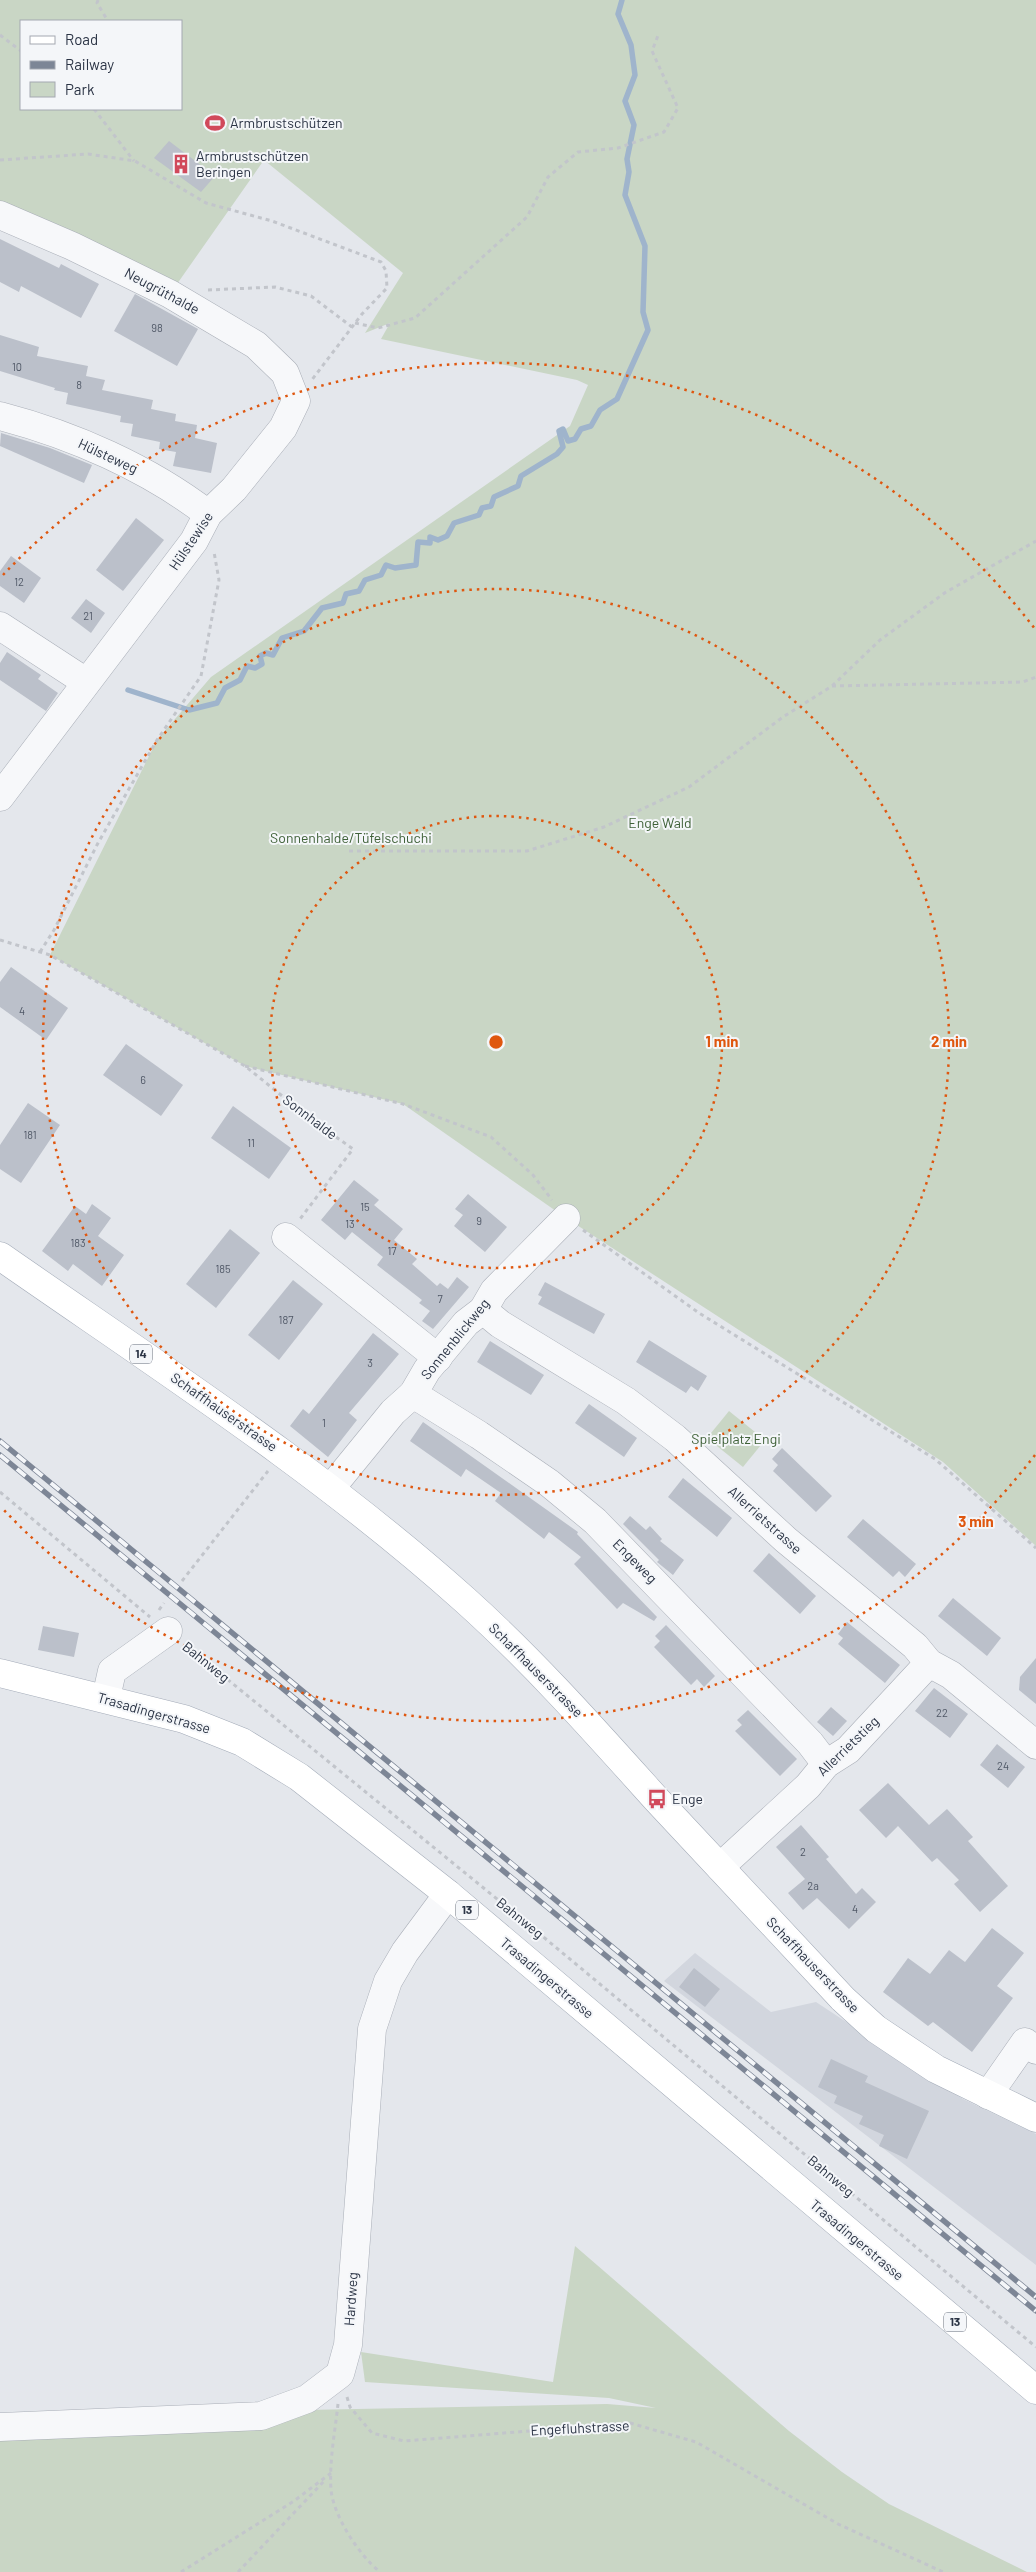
<svg xmlns="http://www.w3.org/2000/svg" width="1036" height="2572" font-family="Barlow,sans-serif">
<rect width="100%" height="100%" fill="#e4e7ec"/>
<!-- built -->
<path fill="#d2d6de" d="M695,1953l76,59 45,-10 147,97 73,35v131l-372,-284z"/>
<!-- green -->
<g fill="#c9d6c5" fill-rule="evenodd">
<path d="M0,0h1036v1546l-93,-84 -377,-244 -163,-114 -158,-38 -195,-111 107,-215 54,-63 359,-251 18,-41 -11,-5 -196,-41 9,-16 -25,10 38,-60 -139,-113 -94,134 -170,-79zM21,21h160v88h-160z"/>
<path d="M729,1411l36,29 -22,27 -36,-29z"/>
<path d="M575,2246l214,185 53,41 47,32 138,68h-1027v-156l607,-12 49,4 -47,-10 -244,-16 -4,-30 192,30z"/>
</g>
<g fill="none" stroke-linecap="round" stroke-linejoin="round">
<!-- stream -->
<path stroke="#9fb4cc" stroke-width="5.5" d="M128,690l61,20 28,-7 8,-15 15,-8 7,-14 8,2 7,-4 -2,-8 6,-3 7,2 9,-17 22,-7 18,-23 21,-5 3,-9 13,-3 6,-11 16,-5 5,-10 9,3 21,-3 2,-23 12,1v-6l8,3 9,-4 7,-13 25,-8 3,-7 9,-2 3,-9 24,-11 3,-10 36,-22 6,-7 -4,-16 4,-2 5,12 7,-2 6,-10 10,-3 9,-16 17,-11 31,-69 -5,-18 2,-66 -20,-51 4,-23 -2,-13 7,-34 -9,-24 10,-26 -4,-30 -13,-31 4,-14"/>
</g>
<!-- building -->
<g fill="#bbc0ca">
<path d="M169,141l46,35 -14,16 -47,-34z"/>
<path d="M0,239l59,29 2,-4 38,20 -18,34 -60,-32 -2,6 -19,-10z"/>
<path d="M135,294l63,35 -21,37 -63,-35z"/>
<path d="M0,335l39,12 -2,9 51,10 -2,10 19,4 -3,10 51,10 -2,9 25,5 -1,7 22,4 -2,13 22,5 -6,30 -38,-7 3,-14 -17,-3 1,-7 -29,-6 2,-12 -13,-2 1,-6 -55,-12 2,-11 -14,-3 1,-2 -55,-17z"/>
<path d="M1,433l49,15 42,17 -8,18 -84,-37z"/>
<path d="M136,518l28,22 -41,51 -27,-21z"/>
<path d="M11,556l30,22 -17,25 -24,-17v-15z"/>
<path d="M86,599l19,14 -14,20 -20,-15z"/>
<path d="M7,652l34,23 -3,4 20,14 -12,18 -46,-31v-17z"/>
<path d="M11,967l57,41 -22,32 -46,-33v-25z"/>
<path d="M126,1044l57,41 -22,31 -58,-41z"/>
<path d="M28,1103l32,22 -39,58 -21,-14v-24z"/>
<path d="M233,1106l58,42 -22,31 -58,-41z"/>
<path d="M354,1180l25,20 -5,5 29,24 -9,11 23,19 -5,5 25,22 3,-3 8,6 9,-12 12,10 -36,42 -11,-8 8,-10 -11,-8 3,-3 -45,-35 6,-8 -31,-25 -7,8 -24,-20z"/>
<path d="M468,1194l39,33 -22,25 -31,-26 9,-11 -8,-6z"/>
<path d="M92,1204l19,14 -13,18 26,19 -22,31 -29,-22 -5,7 -26,-20 33,-45 11,8z"/>
<path d="M230,1229l30,24 -44,55 -30,-24z"/>
<path d="M293,1280l30,24 -44,56 -31,-25z"/>
<path d="M545,1282l60,32 -11,20 -56,-30 4,-7 -4,-2z"/>
<path d="M373,1333l26,21 -50,59 8,7 -29,37 -38,-31 13,-17 6,5z"/>
<path d="M649,1340l58,36 -9,15 -7,-5 -5,7 -50,-31z"/>
<path d="M490,1341l54,34 -13,20 -54,-33z"/>
<path d="M589,1404l48,34 -13,19 -49,-34z"/>
<path d="M423,1422l155,110 -1,2 80,83 -3,4 -31,-18 -6,6 -43,-45 7,-7 -32,-25 -5,7 -49,-38 6,-8 -35,-24 -5,8 -51,-36z"/>
<path d="M782,1448l50,48 -16,16 -43,-41 5,-6 -6,-6z"/>
<path d="M683,1478l49,40 -15,19 -49,-40z"/>
<path d="M630,1516l16,14 4,-4 12,13 -2,2 24,19 -11,15 -16,-13 2,-2 -36,-36z"/>
<path d="M863,1519l53,45 -11,13 -6,-6 -6,6 -46,-40z"/>
<path d="M769,1553l47,43 -16,18 -47,-43z"/>
<path d="M953,1598l48,40 -14,18 -49,-40z"/>
<path d="M847,1622l53,43 -15,18 -47,-39 5,-6 -5,-4z"/>
<path d="M666,1625l49,51 -11,11 -7,-8 -6,6 -37,-38 6,-6 -5,-5z"/>
<path d="M43,1626l36,7 -5,24 -36,-7z"/>
<path d="M1036,1658v46l-17,-14 1,-13z"/>
<path d="M934,1688l34,26 -18,24 -35,-27z"/>
<path d="M831,1707l16,14 -14,15 -16,-14z"/>
<path d="M748,1710l49,49 -17,17 -45,-45 7,-6 -5,-5z"/>
<path d="M997,1744l28,23 -17,21 -28,-23z"/>
<path d="M888,1783l41,42 18,-16 26,28 -5,4 40,45 -28,26 -26,-28 5,-4 -22,-22 -5,4 -34,-36 -12,12 -27,-28z"/>
<path d="M801,1825l28,32 -3,2 30,35 6,-6 14,14 -27,27 -32,-31 -14,12 -15,-17 17,-14 -29,-32z"/>
<path d="M992,1928l32,25 -27,33 16,12 -41,54 -39,-30 -5,4 -45,-34 25,-34 22,16 19,-24 16,12z"/>
<path d="M694,1968l26,21 -15,18 -26,-20z"/>
<path d="M831,2059l37,17 -3,6 64,29 -22,48 -28,-13 5,-11 -25,-11 4,-8 -29,-13 3,-7 -19,-9z"/>
</g>
<g fill="none" stroke-linecap="round" stroke-linejoin="round">
<defs>
<g id="minor">
<path d="M0,215l72,31 98,48 86,51 29,28 11,28 -13,27 -49,61 -26,25 -14,27 -194,256"/>
<path d="M0,416c73,19 148,52 208,98"/>
<path d="M0,626l86,56"/>
<path d="M286,1237l152,121"/>
<path d="M483,1310l17,14 126,77 49,37 111,102 129,106 14,17 22,12 85,70"/>
<path d="M413,1394l66,41 70,48 46,38 215,222 16,21"/>
<path d="M331,1488l62,-76 20,-18 14,-24 39,-47 17,-13 11,-19 72,-73"/>
<path d="M106,1698l6,-27 56,-40"/>
<path d="M720,1867l88,-81 18,-22 22,-14 81,-87"/>
<path d="M988,2095l37,-53 11,8"/>
<path d="M0,2427l261,-11 46,-17 33,-25 8,-29 24,-316 16,-48 17,-29 43,-58"/>
</g>
<g id="major">
<path d="M0,1256c158,110 321,215 465,344 69,62 130,131 192,200 62,67 124,133 186,199l33,30 60,40 100,49"/>
<path d="M0,1673l184,46 58,23 57,35 149,117 588,496"/>
</g>
</defs>
<!-- minor casing -->
<use href="#minor" stroke="#a9aeb7" stroke-width="29"/>
<!-- major casing -->
<use href="#major" stroke="#a3abb8" stroke-width="29"/>
<!-- path -->
<g stroke="#c2c5cb" stroke-width="3" stroke-dasharray="4 4" stroke-linecap="butt">
<path d="M98,0l-1,3 11,18"/>
<path d="M0,35l21,16"/>
<path d="M94,109l40,52"/>
<path d="M0,160l88,-6 47,7 71,42 66,18 109,41 5,9 1,17 -25,26 -51,67"/>
<path d="M208,290l67,-3 36,9 41,31"/>
<path d="M355,323l23,5 37,-10 112,-101 21,-40 30,-25 40,-4 46,-16 14,-24 -26,-57 7,-18"/>
<path d="M832,686l191,-4 13,-5"/>
<path d="M349,851h178l77,-24 85,-40 94,-70 49,-31 48,-46 66,-48 90,-51"/>
<path d="M0,940l50,15 195,111 67,54 41,29 -53,70"/>
<path d="M40,952l14,-22 44,-87 59,-103 44,-64 18,-96 -5,-28"/>
<path d="M245,1066l158,38 88,33 42,38 19,25"/>
<path d="M583,1230l116,83 236,146 101,89"/>
<path d="M0,1492l150,125"/>
<path d="M182,1581l86,-110"/>
<path d="M159,1610l5,-7"/>
<path d="M184,1644l345,281 507,422"/>
<path d="M347,2397l3,10 22,26 32,8 226,-18 66,19 142,82 105,48"/>
<path d="M338,2404c-3,28 -9,58 -7,86 3,27 28,65 49,82"/>
<path d="M181,2572l113,-71 37,-28"/>
<path d="M238,2572l88,-93"/>
</g>
<!-- minor -->
<use href="#minor" stroke="#f7f8fa" stroke-width="28"/>
<!-- major -->
<use href="#major" stroke="#fff" stroke-width="28"/>
<defs>
<g id="rail">
<path d="M0,1441l1036,856"/>
<path d="M0,1455l1036,856"/>
</g>
</defs>
<!-- rail casing -->
<use href="#rail" stroke="#7d8696" stroke-width="5.5"/>
<!-- rail -->
<use href="#rail" stroke="#f4f6f9" stroke-width="4" stroke-dasharray="11" stroke-linecap="butt"/>
</g>
<!-- distance rings -->
<g fill="none" stroke="#df570f" stroke-width="2.5" stroke-dasharray="2.5 5">
<circle cx="496" cy="1042" r="226"/>
<circle cx="496" cy="1042" r="453"/>
<path d="M1035 1455A679 679 0 0 1 3 1509M3 575A679 679 0 0 1 1035 629"/>
</g>
<!-- icons -->
<defs>
<symbol id="stadium-bare" viewBox="-9 -9 18 18"><path d="M0-5a6.5 5 0 1 0 0 10a6.5 5 0 1 0 0-10ZM-3.5-1.8h7v3.6h-7Z" fill="#d1495b" stroke="#f4f6f9" stroke-width="2.5" paint-order="stroke"/></symbol>
<symbol id="building-bare" viewBox="-9 -9 18 18"><path d="M-4-6H4V6H1V3H-1V6H-4ZM-2.5-4.3h1.7v1.8h-1.7ZM.8-4.3h1.7v1.8H.8ZM-2.5-1h1.7V.8h-1.7ZM.8-1h1.7V.8H.8Z" fill="#d1495b" stroke="#f4f6f9" stroke-width="2.5" paint-order="stroke"/></symbol>
<symbol id="bus-bare" viewBox="-9 -9 18 18"><path d="M-5-6H5V4H4V6H2V4H-2V6H-4V4H-5ZM-3.5-4V0h7V-4ZM-3.5 1.2v1.5H-2V1.2ZM2 1.2v1.5H3.5V1.2Z" fill="#d1495b" stroke="#f4f6f9" stroke-width="2.5" paint-order="stroke"/></symbol>
</defs>
<g fill-rule="evenodd">
<use href="#stadium-bare" x="201" y="109" width="28" height="28"/>
<use href="#building-bare" x="167" y="150" width="28" height="28"/>
<use href="#bus-bare" x="643" y="1785" width="28" height="28"/>
</g>
<g text-anchor="middle" stroke-width="4" stroke-linejoin="round" paint-order="stroke">
<!-- number labels -->
<g font-size="11" fill="#4f5766">
<text x="157" y="332">98</text>
<text x="17" y="371">10</text>
<text x="79" y="389">8</text>
<text x="19" y="586">12</text>
<text x="88" y="620">21</text>
<text x="22" y="1015">4</text>
<text x="143" y="1084">6</text>
<text x="30" y="1139">181</text>
<text x="251" y="1147">11</text>
<text x="365" y="1211">15</text>
<text x="479" y="1225">9</text>
<text x="350" y="1228">13</text>
<text x="78" y="1247">183</text>
<text x="392" y="1255">17</text>
<text x="223" y="1273">185</text>
<text x="440" y="1303">7</text>
<text x="286" y="1324">187</text>
<text x="370" y="1367">3</text>
<text x="324" y="1427">1</text>
<text x="942" y="1717">22</text>
<text x="1003" y="1770">24</text>
<text x="803" y="1856">2</text>
<text x="813" y="1890">2a</text>
<text x="855" y="1913">4</text>
</g>
<!-- shield labels -->
<g fill="#f4f6f9" stroke="#676e7b" stroke-width="1">
<rect x="130" y="1344.5" width="22" height="19" rx="4"/>
<rect x="456" y="1900.5" width="22" height="19" rx="4"/>
<rect x="944" y="2312.5" width="22" height="19" rx="4"/>
</g>
<g font-size="12" font-weight="bold" fill="#2b3445">
<text x="141" y="1358">14</text>
<text x="467" y="1914">13</text>
<text x="955" y="2326">13</text>
</g>
<!-- poi labels -->
<g font-size="14" fill="#2b3445" stroke="#f4f6f9" text-anchor="start">
<text x="230" y="128">Armbrustschützen</text>
<text x="196" y="161">Armbrustschützen<tspan x="196" dy="16">Beringen</tspan></text>
<text x="672" y="1804">Enge</text>
</g>
<!-- street labels -->
<g font-size="14" fill="#2b3445" stroke="#f4f6f9">
<text transform="translate(162 291) rotate(28)" y="5">Neugrüthalde</text>
<text transform="translate(108 456) rotate(25)" y="5">Hülsteweg</text>
<text transform="translate(191 541) rotate(-56)" y="5">Hülstewise</text>
<text transform="translate(310 1117) rotate(37)" y="5">Sonnhalde</text>
<text transform="translate(455 1339) rotate(-51)" y="5">Sonnenblickweg</text>
<text transform="translate(224 1412) rotate(35)" y="5">Schaffhauserstrasse</text>
<text transform="translate(765 1520) rotate(42)" y="5">Allerrietstrasse</text>
<text transform="translate(635 1561) rotate(45)" y="5">Engeweg</text>
<text transform="translate(206 1662) rotate(39)" y="5">Bahnweg</text>
<text transform="translate(536 1670) rotate(45)" y="5">Schaffhauserstrasse</text>
<text transform="translate(154 1713) rotate(16)" y="5">Trasadingerstrasse</text>
<text transform="translate(848 1746) rotate(-44)" y="5">Allerrietstieg</text>
<text transform="translate(520 1918) rotate(39)" y="5">Bahnweg</text>
<text transform="translate(813 1965) rotate(46)" y="5">Schaffhauserstrasse</text>
<text transform="translate(547 1978) rotate(40)" y="5">Trasadingerstrasse</text>
<text transform="translate(831 2176) rotate(40)" y="5">Bahnweg</text>
<text transform="translate(857 2240) rotate(40)" y="5">Trasadingerstrasse</text>
<text transform="translate(351 2299) rotate(-86)" y="5">Hardweg</text>
<text transform="translate(580 2428) rotate(-3)" y="5">Engefluhstrasse</text>
</g>
<!-- park labels -->
<g font-size="14" fill="#3f6138" stroke="#f4f6f9">
<text x="660" y="828">Enge Wald</text>
<text x="351" y="843">Sonnenhalde/Tüfelschuchi</text>
<text x="736" y="1444">Spielplatz Engi</text>
</g>
</g>
<circle cx="496" cy="1042" r="8" fill="#df570f" stroke="#f4f6f9" stroke-width="2.5"/>
<g font-size="15" text-anchor="middle" font-weight="bold" fill="#df570f" stroke="#f4f6f9" stroke-width="4" stroke-linejoin="round" paint-order="stroke">
<text x="722" y="1047">1 min</text>
<text x="949" y="1047">2 min</text>
<text x="976" y="1527">3 min</text>
</g>
<!-- legend -->
<rect x="20" y="20" width="162" height="90" fill="#f4f6f9" stroke="#a4a8b1"/>
<rect x="30" y="36" width="25" height="8" fill="#ffffff" stroke="#a4a8b1"/>
<text x="65" y="45" font-size="15" fill="#2b3445">Road</text>
<rect x="30" y="61" width="25" height="8" fill="#7d8696" stroke="#a4a8b1"/>
<text x="65" y="70" font-size="15" fill="#2b3445">Railway</text>
<rect x="30" y="82" width="25" height="15" fill="#c9d6c5" stroke="#a4a8b1"/>
<text x="65" y="95" font-size="15" fill="#2b3445">Park</text>
</svg>
